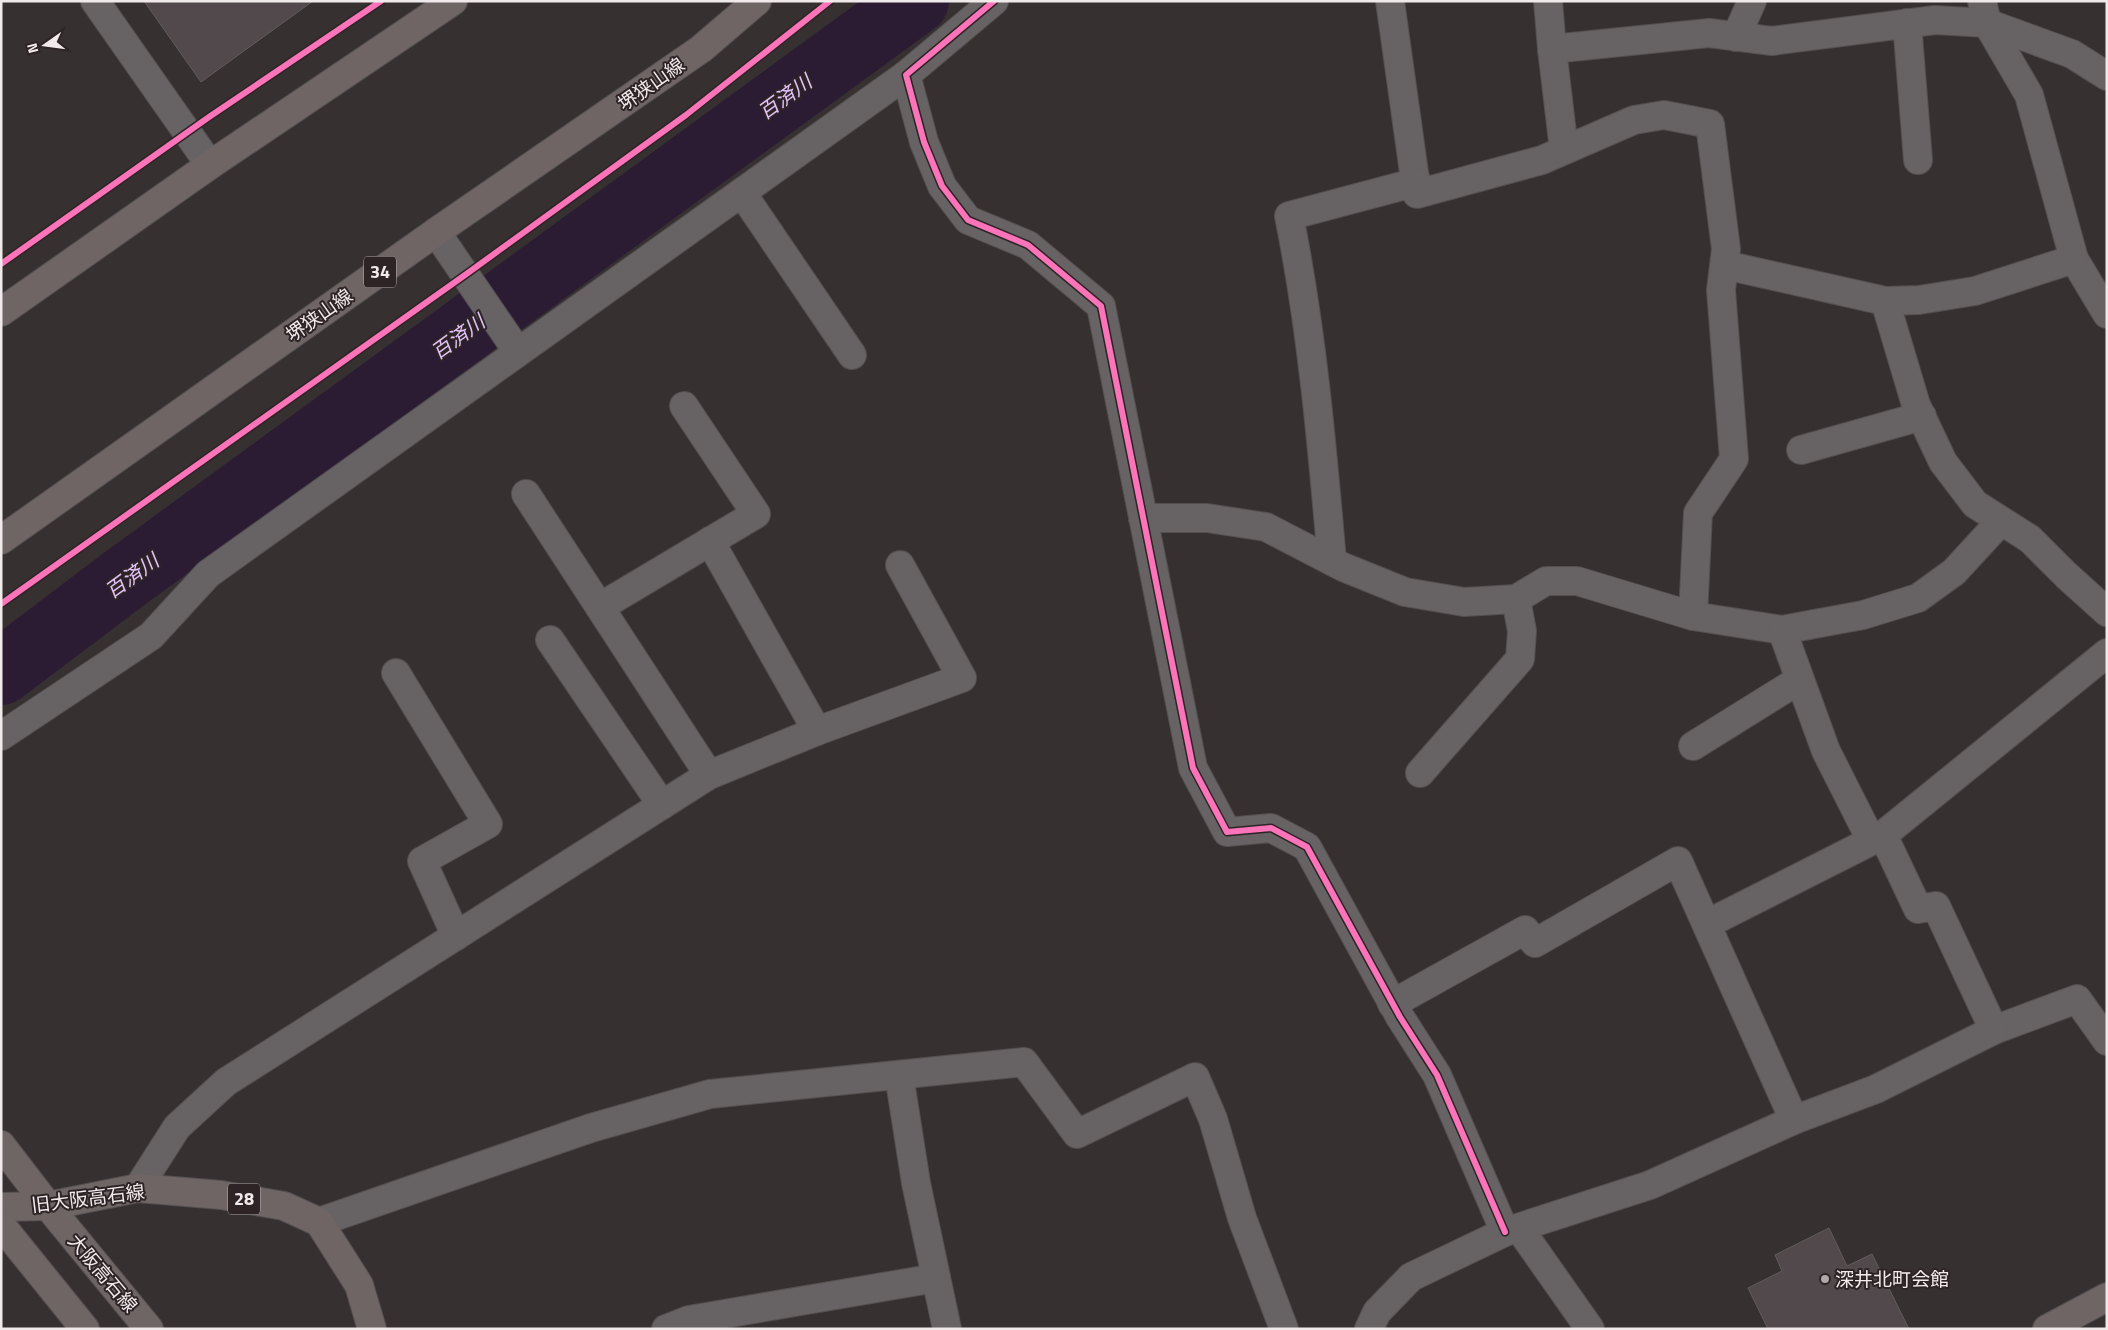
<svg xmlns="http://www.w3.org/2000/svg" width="2108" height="1330" font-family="'Titillium Web','Noto Sans JP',sans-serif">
<rect width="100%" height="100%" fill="#363031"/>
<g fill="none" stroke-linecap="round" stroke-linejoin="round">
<!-- river -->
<path stroke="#2b1c34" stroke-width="66" d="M1,672l123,-93 792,-578"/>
</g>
<!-- building -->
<g fill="#52494d" stroke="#615c5e">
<path d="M144,1h169l-112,81z"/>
<path d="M1829,1228l18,38 25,-12 37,75h-141l-20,-41 34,-17 -7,-16z"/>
</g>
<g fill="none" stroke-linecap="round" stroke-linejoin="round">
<defs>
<g id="minor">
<path d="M95,1l115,164"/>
<path d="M994,1l-88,74 18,67 18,44 26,34 60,25 73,61 92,462 34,64 44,-4 36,19 93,170 37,58 68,157"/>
<path d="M1390,1l27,193 125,-34 92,-40 30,-5 46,9 16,125 -5,41 13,169 -36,54 -5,103"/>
<path d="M1548,1l4,48 12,101"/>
<path d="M1982,1l5,22 42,72 45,164 33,55"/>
<path d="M1907,23l11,137"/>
<path d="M1736,37l16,-36"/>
<path d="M1552,49l157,-16 63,8 163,-21 52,3 85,31 35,22"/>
<path d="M742,193l110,162"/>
<path d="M436,232l82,120"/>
<path d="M1725,265l160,36 34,-1 56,-9 99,-32"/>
<path d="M1885,301l31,104 27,57 32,42 55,35 36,36 41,37"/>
<path d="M1801,450l121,-34"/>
<path d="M526,494l183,281"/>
<path d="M1143,518h64l59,9 77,40 62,25 59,10 52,-3 30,-18h31l116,35 89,14 81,-15 55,-17 36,-26 47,-51"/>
<path d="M710,541l107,190"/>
<path d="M1332,561c-10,-116 -20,-231 -43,-345l128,-34"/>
<path d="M600,607l156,-93 -72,-108"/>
<path d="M1782,630l44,121 45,89"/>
<path d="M550,640l112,165"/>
<path d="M396,673l92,151 -66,37 34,75"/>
<path d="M1,736l150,-100 57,-62 698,-499"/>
<path d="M1693,746l106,-66"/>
<path d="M1420,773l100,-114 2,-28 -6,-32"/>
<path d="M1707,924l176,-89 224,-182"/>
<path d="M1392,1004l133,-74 10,13 143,-82 116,259"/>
<path d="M1994,1030l83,-31 30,42"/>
<path d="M899,1075l17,108 31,146"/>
<path d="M138,1188l39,-61 49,-45 483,-307 108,-44 145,-53 -62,-113"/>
<path d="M319,1222l272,-94 119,-34 314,-32 53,72 118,-57 18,42 29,99 42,111"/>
<path d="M1519,1228l71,101"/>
<path d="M666,1329l23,-9 247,-42"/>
<path d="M1369,1329l8,-17 34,-35 94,-45 145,-47 144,-65 82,-31 118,-59 -58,-124 -18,3 -35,-74"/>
</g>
<g id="major">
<path d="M1,312l209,-147 243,-164"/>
<path d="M1,540l435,-308 265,-183 56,-48"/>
<path d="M1,1145l47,61 101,123"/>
<path d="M1,1207l47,-1 90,-18 83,7 63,11 35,16 40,63 13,44"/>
<path d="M1,1225l84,104"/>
<path d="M2047,1329l60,-32"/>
</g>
</defs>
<!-- minor casing -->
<use href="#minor" stroke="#544f50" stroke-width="30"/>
<!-- major casing -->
<use href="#major" stroke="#544f50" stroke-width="30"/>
<!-- minor -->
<use href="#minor" stroke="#676263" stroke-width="28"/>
<!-- major -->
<use href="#major" stroke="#6e6564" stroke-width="28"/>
<defs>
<g id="cycleway">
<path d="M994,1l-88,74 18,67 18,44 26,34 60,25 73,61 92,462 34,64 44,-4 36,19 93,170 37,58 68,157"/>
<path d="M1,264l208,-147 172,-116"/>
<path d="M1,604l464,-329 221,-160 144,-114"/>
</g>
</defs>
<!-- cycleway casing -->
<use href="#cycleway" stroke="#2e2426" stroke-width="9"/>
<!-- cycleway -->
<use href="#cycleway" stroke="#fb73b8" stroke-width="6"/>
</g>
<!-- markers -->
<circle fill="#b0a9aa" stroke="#2e2426" stroke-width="2" cx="1825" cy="1279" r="5"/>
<g text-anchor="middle" stroke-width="4" stroke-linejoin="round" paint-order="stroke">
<!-- shield labels -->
<g fill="#2e2426" stroke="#b6afb0" stroke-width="1">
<rect x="364" y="256.5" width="32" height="31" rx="4"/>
<rect x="228" y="1183.5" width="32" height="31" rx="4"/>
</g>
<g font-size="18" font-weight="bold" fill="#f1eaeb">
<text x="380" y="278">34</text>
<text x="244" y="1205">28</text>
</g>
<!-- street labels -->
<g font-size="19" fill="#f1eaeb" stroke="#2e2426">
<text transform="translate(651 84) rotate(-35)" y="7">堺狭山線</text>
<text transform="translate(319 315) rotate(-35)" y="7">堺狭山線</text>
<text transform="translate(88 1198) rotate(-7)" y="7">旧大阪高石線</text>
<text transform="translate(103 1273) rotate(50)" y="7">大阪高石線</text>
</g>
<!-- poi labels -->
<g font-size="19" fill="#f1eaeb" stroke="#2e2426" text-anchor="start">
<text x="1835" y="1286">深井北町会館</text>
</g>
<!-- water labels -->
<g font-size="20" font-style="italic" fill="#e2c1f8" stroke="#2e2426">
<text transform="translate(785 97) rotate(-36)" y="7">百済川</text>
<text transform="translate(458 337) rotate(-36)" y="7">百済川</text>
<text transform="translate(132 576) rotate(-36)" y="7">百済川</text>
</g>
</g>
<!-- border -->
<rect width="2108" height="1330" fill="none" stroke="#f1eaeb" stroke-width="5"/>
<!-- north arrow -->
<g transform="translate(45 45) rotate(256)" stroke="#2e2426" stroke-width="4" paint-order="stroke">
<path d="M0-4L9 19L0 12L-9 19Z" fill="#f1eaeb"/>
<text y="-8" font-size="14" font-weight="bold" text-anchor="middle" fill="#f1eaeb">N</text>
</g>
</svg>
